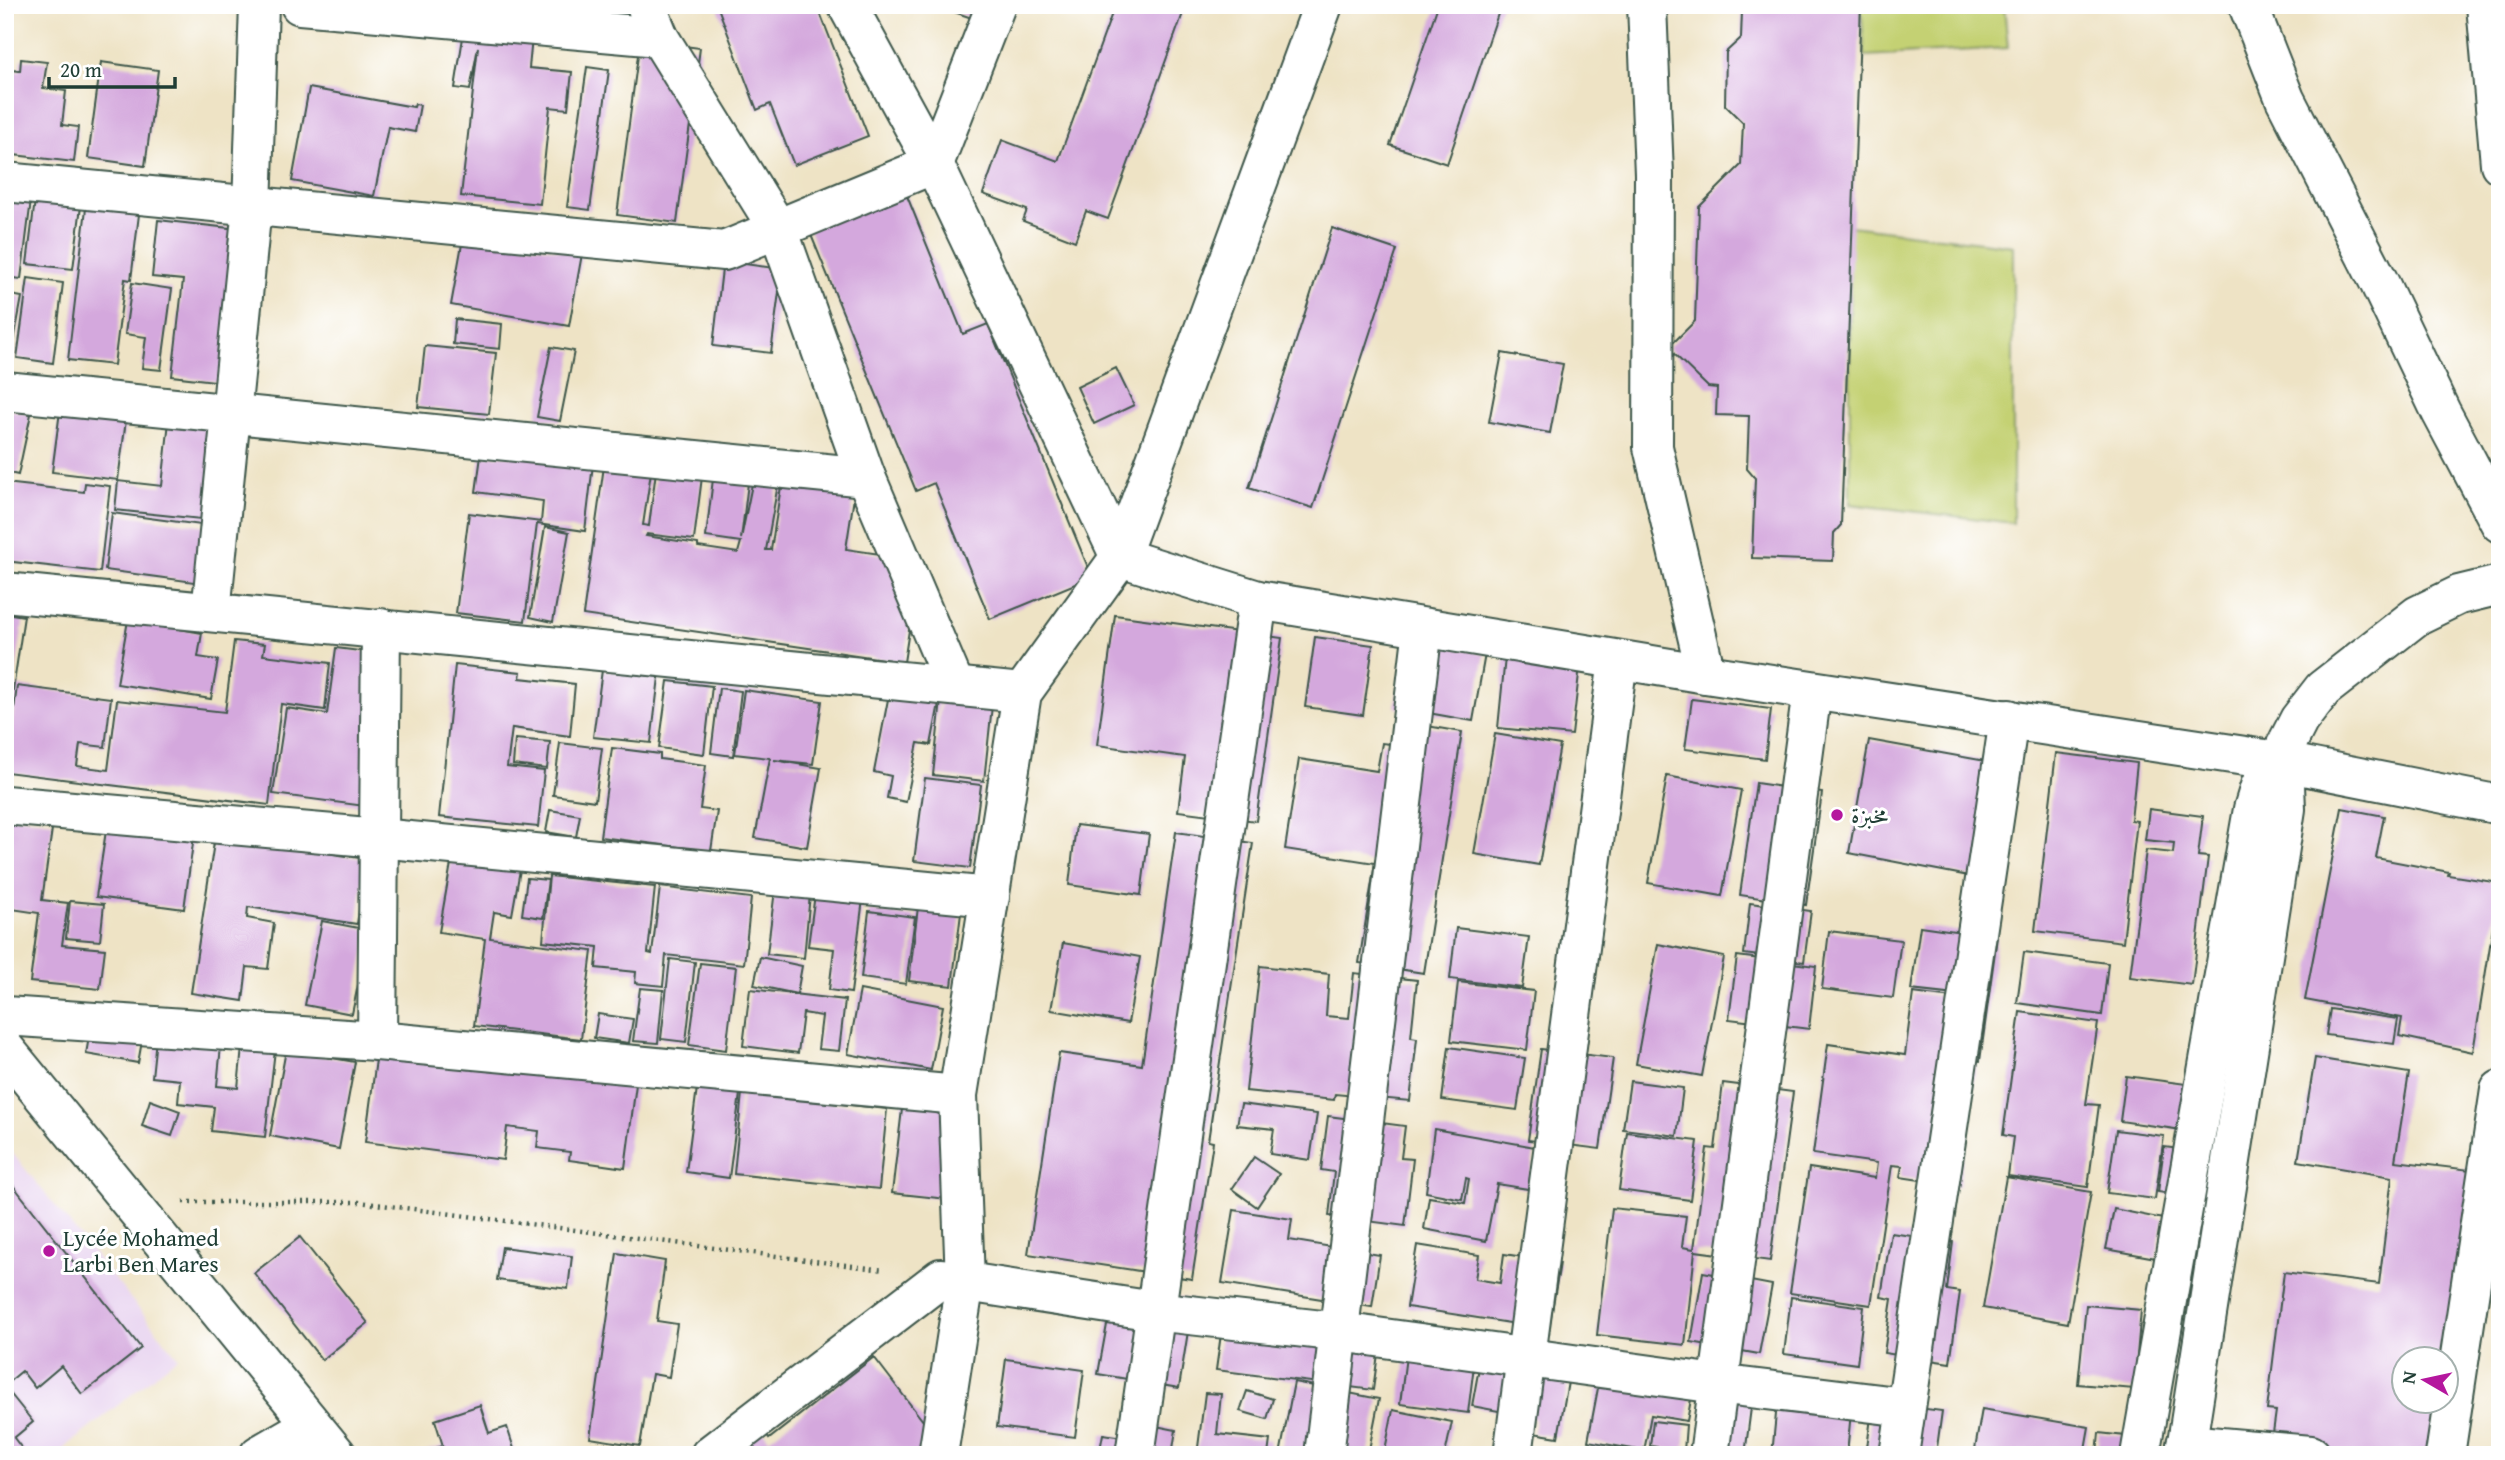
<svg xmlns="http://www.w3.org/2000/svg" width="2505" height="1460" font-family="'Gentium Book Plus',Amiri,serif">
<rect width="100%" height="100%" fill="#fff"/>
<filter id="ink" filterUnits="userSpaceOnUse"><feTurbulence type="fractalNoise" baseFrequency=".0143" numOctaves="2"/><feDisplacementMap in="SourceGraphic" scale="14" xChannelSelector="R" yChannelSelector="G"/><feConvolveMatrix kernelMatrix="1 2 1 2 8 2 1 2 1" color-interpolation-filters="sRGB"/></filter>
<filter id="wash" filterUnits="userSpaceOnUse"><feTurbulence type="fractalNoise" baseFrequency=".00686" numOctaves="4" result="noise"/><feDisplacementMap in="SourceGraphic" scale="28" xChannelSelector="R" yChannelSelector="G"/><feGaussianBlur stdDeviation="1.57" result="paint"/><feColorMatrix in="noise" values="0 0 0 0 0 0 0 0 0 0 0 0 0 0 0 0 0 1.4 0 .05"/><feComposite in="paint" operator="in"/></filter>
<g filter="url(#wash)">
<rect width="100%" height="100%" fill="#eee3c5"/>
<!-- built -->
<path fill="#e7d2ef" d="M5,1144l173,213 -122,98h-51z"/>
<!-- green -->
<g fill="#c4d173" stroke="#728754" stroke-width="2">
<path d="M1861,5h143l4,43 -143,8z"/>
<path d="M1850,226l163,20v277l-163,-19z"/>
</g>
<g id="blocks">
<!-- building -->
<g fill="#d4a8dd" fill-rule="evenodd">
<path d="M717,5h100l51,131 -74,29 -24,-61 -13,6z"/>
<path d="M934,5h61l-6,19z"/>
<path d="M1115,5h71l-78,214 -22,-8 -11,30 -52,-20 4,-11 -44,-16 19,-54 56,21z"/>
<path d="M1438,5h63l-54,159 -57,-19z"/>
<path d="M1747,5h114l-20,520 -7,8 -1,28 -81,-3 3,-80 -8,-9 2,-53 -33,-1 1,-27 -9,-1 -40,-39 27,-27 4,-114 42,-42 2,-42 -18,-18 1,-53 15,-14 1,-27z"/>
<path d="M464,31l68,7 -3,30 43,4 -4,37 -18,-2 -10,97 -79,-8 17,-149 -8,43 -15,-2z"/>
<path d="M640,40l60,8 -23,175 -60,-8z"/>
<path d="M21,59l26,3 -4,26 23,3 -4,34 16,2 -4,35 -69,-8v-85l15,2z"/>
<path d="M101,62l57,8 -13,96 -57,-8z"/>
<path d="M587,67l22,3 -19,140 -23,-3z"/>
<path d="M309,88l105,19 1,-3 5,1 -5,27 -27,-5 -14,69 -82,-15z"/>
<path d="M905,191l58,143 25,-10 104,253 -102,42 -56,-136 -18,8 -107,-261z"/>
<path d="M5,197l26,3 -10,79 -16,-2z"/>
<path d="M35,200l46,6 -8,63 -46,-5z"/>
<path d="M87,200l53,6 -9,74 -6,-1 -11,86 -46,-5z"/>
<path d="M158,220l80,9 -15,153 -51,-6 11,-96 -31,-3z"/>
<path d="M1332,228l65,22 -84,258 -64,-20z"/>
<path d="M464,233l118,21 -13,72 -118,-21z"/>
<path d="M723,261l59,8 -11,84 -58,-7z"/>
<path d="M28,278l35,5 -10,80 -36,-5z"/>
<path d="M132,283l40,6 -11,81 -19,-2 4,-31 -21,-3z"/>
<path d="M5,294l17,3 -11,60 -6,-1z"/>
<path d="M455,319l47,5 -2,25 -47,-5z"/>
<path d="M425,346l71,7 -7,61 -71,-7z"/>
<path d="M551,347l23,4 -14,70 -23,-4z"/>
<path d="M1502,353l61,11 -13,69 -61,-11z"/>
<path d="M1116,368l18,37 -40,19 -17,-37z"/>
<path d="M5,409l26,5 -13,61 -13,-3z"/>
<path d="M60,411l66,9 -8,60 -66,-8z"/>
<path d="M169,421l60,6 -9,94 -105,-11 3,-29 44,5z"/>
<path d="M606,452l47,7 -10,66 6,1 8,-63 46,6 -9,71 -47,-6 -1,2 52,8v3l40,6 3,-11 -35,-5 7,-58 35,4 -7,56 13,-65 25,5 -13,71h5l11,-70 73,11 -9,58 74,11 -16,102 -321,-47z"/>
<path d="M481,456h113l-9,75 -48,-7 -12,97 -69,-8 13,-100 72,9 2,-21 -67,-9z"/>
<path d="M5,483l79,9 1,-9 25,3 -10,86 -95,-11z"/>
<path d="M112,513l97,13 -8,57 -96,-13z"/>
<path d="M545,527l24,5 -16,90 -23,-5z"/>
<path d="M5,613l19,3 -11,74 -8,-1z"/>
<path d="M1115,615l167,23 -26,183 -78,-10 7,-54 -88,-12z"/>
<path d="M128,620l74,13 -4,24 20,3 -7,39 -94,-15z"/>
<path d="M1315,637l58,8 -10,70 -58,-8z"/>
<path d="M1407,639l78,15 -12,67 -78,-14z"/>
<path d="M234,641l31,3 -2,11 67,8 -5,47 -44,-6 -12,101 -263,-33 11,-86 94,12 -6,49 -25,-3 -3,22 31,4 9,-70 108,12z"/>
<path d="M336,648l56,7 -20,152 -99,-13 13,-86 41,6z"/>
<path d="M1505,657l75,8 -8,70 -74,-7z"/>
<path d="M455,665l66,7 -1,6 55,6 -5,52 -58,-8 -5,39 37,4 -6,56 -99,-10z"/>
<path d="M602,670l57,7 -8,66 -58,-6z"/>
<path d="M668,681l44,5 -8,68 -45,-6z"/>
<path d="M719,688l22,3 -8,65 -22,-3z"/>
<path d="M890,689l50,9 -9,47 -13,-2 -12,59 -19,-4 4,-22 -17,-4z"/>
<path d="M744,690l78,11 -9,63 -39,-4 47,8 -14,79 -52,-9 15,-80 -35,-4z"/>
<path d="M942,691l51,5 -9,85 -51,-6z"/>
<path d="M1692,699l79,10 -6,50 -80,-10z"/>
<path d="M1410,723l52,9 -38,241 -65,-10 16,-100 -90,-14 14,-90 78,12 5,-28 25,3z"/>
<path d="M1495,734l65,11 -21,120 -65,-11z"/>
<path d="M515,739l35,3 -3,27 -34,-4z"/>
<path d="M1869,740l150,27 -19,115 -151,-29z"/>
<path d="M560,743l42,5 -7,53 -42,-6z"/>
<path d="M612,748l48,6v5l46,6 -6,44 17,2 -6,40 -111,-14z"/>
<path d="M2056,753l81,10 -6,57 6,1 -14,121 -88,-11z"/>
<path d="M1667,776l74,14 -19,106 -74,-13z"/>
<path d="M925,778l56,7 -11,83 -56,-7z"/>
<path d="M1756,783l66,10 -16,112 -66,-10z"/>
<path d="M2342,808l42,8 -8,42 73,14 -1,3 52,8 -27,169 -74,-16 3,-18 -97,-18z"/>
<path d="M2149,809l54,7 -5,40 10,1 -16,128 -62,-8 16,-127 27,3 1,-10 -29,-3z"/>
<path d="M550,810l30,5 -4,22 -30,-5z"/>
<path d="M5,816l48,6 -11,78 26,3 -6,42 43,4 -5,40 -70,-7 9,-69 -34,-5z"/>
<path d="M107,824l87,12 -10,73 -88,-12z"/>
<path d="M1076,825l73,9 -8,61 -72,-10z"/>
<path d="M1176,832l77,11 -45,298 5,1 -21,137 -164,-25 31,-201 83,12z"/>
<path d="M215,836l151,23 -9,65 -109,-17 -1,11 27,5 -6,46 -21,-2 -4,34 -52,-8z"/>
<path d="M453,852l68,12 -9,51 -18,-3 -4,26 102,13 -11,88 -107,-13 11,-87 -46,-7z"/>
<path d="M549,876l106,11 -7,66 4,1 8,-67 91,11 -7,66 -78,-9 -3,31 -28,-3 1,-11 -40,-4 2,-21 -55,-6z"/>
<path d="M527,878l21,2 -5,38 -21,-3z"/>
<path d="M775,890l35,4 -6,64 -37,-4z"/>
<path d="M815,894l48,5 -12,94 -22,-3 5,-41 -26,-3z"/>
<path d="M70,901l34,3 -4,37 -34,-3z"/>
<path d="M1750,903l61,8 -7,51 -60,-8z"/>
<path d="M918,907l43,6 -9,73 -43,-5z"/>
<path d="M869,911l46,6 -9,67 -45,-6z"/>
<path d="M322,921l47,9 -17,84 -47,-9z"/>
<path d="M1920,926l77,11 -17,124 -34,-4 9,-62 -44,-5z"/>
<path d="M1456,928l73,9 -7,51 -72,-9z"/>
<path d="M1829,931l72,9 -8,58 -71,-9z"/>
<path d="M1063,943l77,14 -12,66 -77,-13z"/>
<path d="M1658,944l66,13 -22,119 -66,-12z"/>
<path d="M2024,952l84,11 -6,52 -85,-12z"/>
<path d="M1737,956l79,10 -7,63 -80,-10z"/>
<path d="M760,957l42,9 -5,28 -43,-9z"/>
<path d="M670,959l25,3 -9,80 -25,-3z"/>
<path d="M700,963l36,4 -10,83 -37,-5z"/>
<path d="M1260,966l69,8 -3,42 23,2 5,-45 63,7 -6,57 6,1 -7,63 -75,-7 -1,6 -88,-9z"/>
<path d="M1458,982l76,9 -7,59 -76,-9z"/>
<path d="M640,988l23,2 -5,53 -25,-2z"/>
<path d="M750,989l95,11 -6,51 -21,-2 4,-33 -19,-3 -5,40 -55,-7z"/>
<path d="M860,990l83,16 -12,64 -83,-16z"/>
<path d="M1913,993l39,5 24,67 -17,121 -59,-9 2,-11 -10,-1 -21,140 -81,-12 19,-125 66,10 2,-15 -64,-9 15,-110 77,11z"/>
<path d="M2330,1009l68,10 -4,25 -68,-9z"/>
<path d="M2020,1012l78,11 -12,81 13,1 -11,82 -80,-11 5,-39 -10,-2z"/>
<path d="M598,1014l35,5 -4,24 -35,-5z"/>
<path d="M92,1020l52,10 -6,33 -52,-9z"/>
<path d="M157,1029l65,7 -5,50 21,2 5,-51 33,4 -11,96 -54,-6 3,-24 -36,-4 2,-23 -28,-3z"/>
<path d="M1449,1047l76,11 -8,52 -75,-10z"/>
<path d="M1541,1049l72,9 -13,91 -72,-9z"/>
<path d="M286,1050l69,12 -16,87 -69,-13z"/>
<path d="M377,1052l259,32 -11,84 -56,-8 1,-8 -33,-4 2,-17 -32,-4 -4,33 -138,-18z"/>
<path d="M2315,1058l94,15 -14,88 101,12 -37,282h-189l6,-44 -9,-1 17,-138 95,12 13,-107 -94,-16zM2404,1358h42v42h-42z"/>
<path d="M2126,1076l68,9 -5,46 -69,-10z"/>
<path d="M698,1080l43,6 -12,92 -43,-6z"/>
<path d="M1630,1081l53,7 -6,48 -54,-7z"/>
<path d="M1723,1083l70,9 -23,169 -75,-10 -10,94 -88,-10 15,-127 74,8 -4,31 12,2 13,-101 8,1z"/>
<path d="M742,1093l145,16 -8,80 -145,-15z"/>
<path d="M150,1100l30,11 -8,25 -30,-10z"/>
<path d="M903,1101l55,7 -11,91 -55,-6z"/>
<path d="M1241,1104l76,10 -7,46 -40,-6 4,-25 -37,-4z"/>
<path d="M1328,1116l77,10 -4,32 12,1 -8,67 -76,-10 5,-44 -13,-2z"/>
<path d="M1434,1129l101,18 -7,42 -31,-5 -11,57 -62,-12 5,-32 36,6 4,-24 -3,-1 -4,21 -36,-7z"/>
<path d="M2116,1130l48,6 -9,63 -48,-6z"/>
<path d="M1627,1132l71,9 -8,59 -71,-10z"/>
<path d="M2164,1147l24,3 -5,46 -25,-4z"/>
<path d="M1254,1157l25,17 -22,33 -25,-18z"/>
<path d="M5,1175l136,173 -59,46 -21,-28 -26,22 -13,-17 -17,14z"/>
<path d="M2006,1177l85,15 -23,131 -85,-15z"/>
<path d="M2114,1209l49,10 -7,39 -50,-9z"/>
<path d="M1234,1210l58,9 -3,21 91,15 -8,52 -150,-24z"/>
<path d="M1891,1233l62,9 -6,48 13,2 -10,71 -66,-10 8,-54 -11,-2z"/>
<path d="M300,1237l68,86 -46,37 -68,-87z"/>
<path d="M1417,1245l62,10 -4,24 25,4 4,-29 56,9 -11,66 -142,-22z"/>
<path d="M502,1247l70,9 -4,33 -71,-9z"/>
<path d="M617,1253l48,8 -8,60 20,3 -8,53 -17,-3 -12,72 -50,-8z"/>
<path d="M1703,1272l69,13 -13,69 -68,-12z"/>
<path d="M1114,1286l79,14 -14,88 -81,-14z"/>
<path d="M1791,1297l73,10 -7,57 -73,-10z"/>
<path d="M1225,1305l155,34 -7,51 -157,-20z"/>
<path d="M2086,1305l55,5 -7,79 -56,-5z"/>
<path d="M1409,1332l68,9 -9,72 -68,-9z"/>
<path d="M1605,1351l92,16 -10,54 -36,-6 -7,36 -56,-10z"/>
<path d="M874,1357l75,98h-242l46,-37 16,21z"/>
<path d="M1006,1359l78,11 -9,67 -78,-10z"/>
<path d="M1572,1360l-14,77 -25,-4 2,-15 -63,-12 8,-44z"/>
<path d="M1755,1376l-10,79h-49z"/>
<path d="M1294,1382l85,17 -11,56h-88z"/>
<path d="M1779,1383l74,6 -6,66h-75z"/>
<path d="M5,1387l28,35 -19,16 13,17h-22z"/>
<path d="M1247,1391l26,8 -6,20 -27,-8z"/>
<path d="M1205,1393l16,1 -4,40 53,6 -2,15h-71z"/>
<path d="M1873,1402l69,9 -6,44h-70z"/>
<path d="M480,1405l9,28 18,-6 9,28h-89l-1,-4 17,-5 -8,-26z"/>
<path d="M1982,1409l107,18 -5,28h-110z"/>
<path d="M1393,1410l59,12 -7,33h-61z"/>
<path d="M1653,1421l33,4 -2,26 -34,-5z"/>
<path d="M1151,1425l25,5 -4,25h-73l4,-21 44,7z"/>
<path d="M2099,1433l35,4 -2,18 -35,-1z"/>
<path d="M1590,1445l57,7v3h-58z"/>
</g>
</g>
</g>
<g filter="url(#ink)">
<use href="#blocks" fill-opacity="0" stroke="#3e564a" stroke-width="2"/>
<g fill="none" stroke-linecap="round" stroke-linejoin="round">
<defs>
<g id="minor">
<path d="M300,5l359,32"/>
<path d="M646,5l13,32 119,192 88,248 89,209"/>
<path d="M847,5l87,159 186,393 138,43 448,74 572,87 222,44"/>
<path d="M1647,5l7,169 -1,273 53,227"/>
<path d="M2248,5l37,94 94,183 62,130 59,111"/>
<path d="M2486,5l14,159"/>
<path d="M5,182l719,69 210,-87 62,-159"/>
<path d="M5,391l861,86"/>
<path d="M5,592l1017,101"/>
<path d="M211,612l41,-405 7,-202"/>
<path d="M5,805l374,33 611,59"/>
<path d="M5,1016l372,25 581,54"/>
<path d="M377,1041l4,-413"/>
<path d="M5,1049l332,406"/>
<path d="M2186,1444l125,11"/>
<path d="M259,1455l52,-30"/>
<path d="M710,1455l231,-177 213,33 186,21 377,52 188,23"/>
<path d="M938,1455l27,-174 -7,-186 64,-402 98,-136 203,-552"/>
<path d="M1135,1455l123,-855"/>
<path d="M1324,1455l99,-827"/>
<path d="M1513,1455l105,-795"/>
<path d="M1709,1455l103,-764"/>
<path d="M1899,1455l110,-736"/>
<path d="M2140,1455l113,-646 7,-23 18,-25 21,-41 24,-31 95,-74 41,-20 41,-10"/>
<path d="M2185,1455l101,-646 -1,-24 -7,-24"/>
<path d="M2445,1455l55,-365"/>
</g>
</defs>
<!-- minor casing -->
<use href="#minor" stroke="#3e564a" stroke-width="42"/>
<!-- path -->
<path stroke="#3e564a" stroke-width="4.5" stroke-dasharray="2 5" stroke-linecap="butt" d="M183,1202h176l525,68"/>
<!-- minor -->
<use href="#minor" stroke="#fff" stroke-width="38"/>
</g>
</g>
<!-- markers -->
<g fill="#b5179e" stroke="#fff" stroke-width="2.5">
<circle cx="1837" cy="815" r="7"/>
<circle cx="49" cy="1251" r="7"/>
</g>
<g text-anchor="middle" stroke-width="6" stroke-linejoin="round" paint-order="stroke">
<!-- poi labels -->
<g font-size="23" fill="#1f3d34" stroke="#fff" text-anchor="start">
<text x="1851" y="823">مخبزة</text>
<text x="63" y="1246">Lycée Mohamed<tspan x="63" dy="26">Larbi Ben Mares</tspan></text>
</g>
</g>
<!-- margin -->
<rect width="2505" height="1460" fill="none" stroke="#fff" stroke-width="28"/>
<!-- north arrow -->
<g transform="translate(2425 1380) rotate(279)"><circle r="33" fill="#ffffff" stroke="#a5b1ae" stroke-width="2"/>
<path d="M0-5L12 26L0 18L-12 26Z" fill="#b5179e"/>
<text y="-10" font-size="19" font-weight="bold" text-anchor="middle" fill="#1f3d34">N</text>
</g>
<!-- scale -->
<path d="M49 77v10h126v-10" fill="none" stroke="#1f3d34" stroke-width="3.5"/>
<text x="60" y="77" font-size="21" fill="#1f3d34" stroke="#ffffff" stroke-width="5" paint-order="stroke">20 m</text>
</svg>
